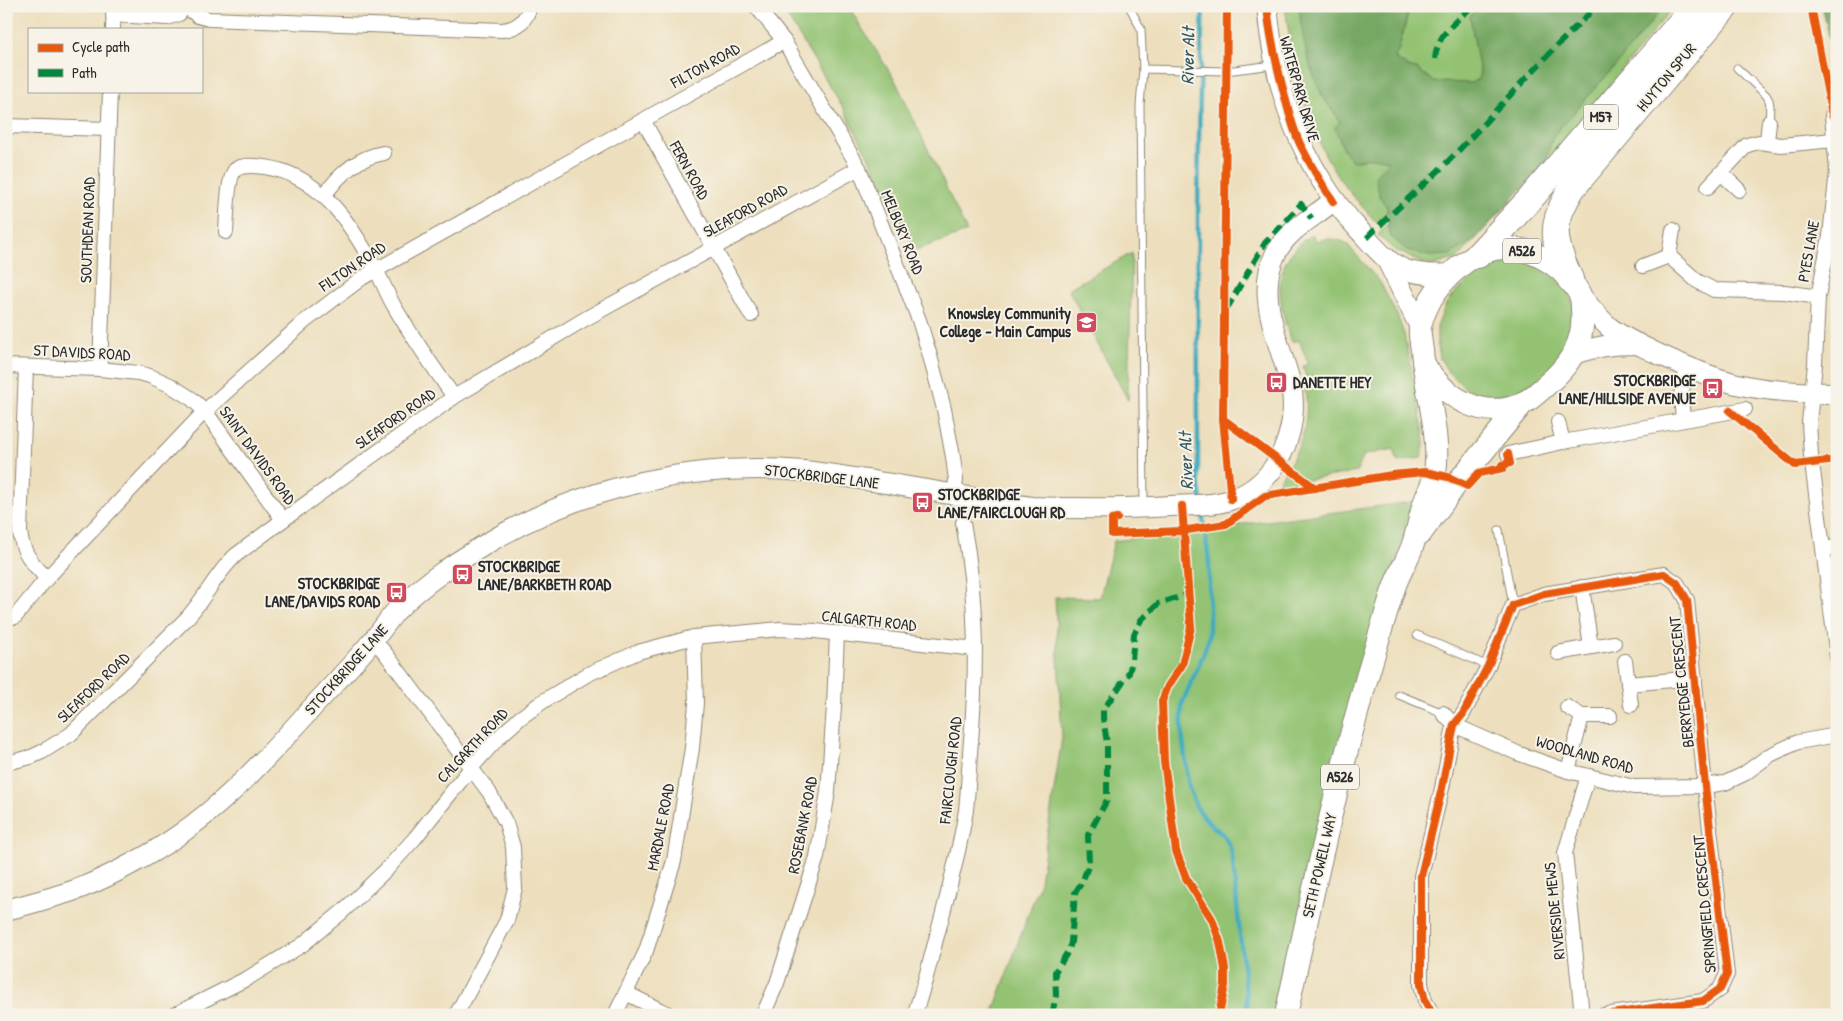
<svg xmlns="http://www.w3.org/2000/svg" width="1843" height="1021" font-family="'Patrick Hand',sans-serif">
<rect width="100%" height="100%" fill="#f7f3e8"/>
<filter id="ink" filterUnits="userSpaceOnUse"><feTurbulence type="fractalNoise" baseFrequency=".02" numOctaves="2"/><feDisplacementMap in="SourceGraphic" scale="10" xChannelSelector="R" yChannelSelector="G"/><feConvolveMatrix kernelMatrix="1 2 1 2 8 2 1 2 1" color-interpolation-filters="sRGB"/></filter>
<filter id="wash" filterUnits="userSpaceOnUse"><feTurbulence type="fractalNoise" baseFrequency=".0096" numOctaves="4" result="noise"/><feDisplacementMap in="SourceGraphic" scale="20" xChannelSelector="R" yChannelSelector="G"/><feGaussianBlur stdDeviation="1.12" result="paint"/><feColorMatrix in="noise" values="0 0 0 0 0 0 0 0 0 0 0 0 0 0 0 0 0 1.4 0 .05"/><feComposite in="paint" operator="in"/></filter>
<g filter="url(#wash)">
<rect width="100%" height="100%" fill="#eddfbd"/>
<!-- green -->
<g fill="#93c272" stroke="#5f764e">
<path d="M781,6h67l48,76 71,150 -51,18 -72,-141z"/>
<path d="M1285,6h14l3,23 20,67 14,19 25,46c8,-5 20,-5 28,0l-9,9v27l7,10v5l-10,11c-12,-13 -24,-26 -35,-41 -36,-51 -49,-114 -57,-176z"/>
<path d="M1416,6h64l-10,10 10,57 -1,6 -8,4 -37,-1 -17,-13 -7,-1 -6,-5 -6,-1 -3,-6 3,-4 10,-37z"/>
<path d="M1664,6h10l-118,146 -98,106 -24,7 -13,-2 -29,-15 -14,-13 10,-12 1,12 18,15 23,6 119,-110 4,-10 62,-70z"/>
<path d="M1312,234l4,7c11,-3 19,-3 30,2l34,39 17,33 7,19 20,99 1,9 -4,16 -23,4 -4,-13 -30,6 -7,17 -76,12 -2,3 -4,-1c25,-34 37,-61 29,-103l3,-2 -4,-15 5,-2 -9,-24 -7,2 -2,-2c-12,-44 -21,-76 22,-106z"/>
<path d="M1132,253l-4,147 -60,-111z"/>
<path d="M1509,258l23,2 36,28 7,23 -10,42 -31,30 -13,8 -17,5h-15l-15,-4 -12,-6 -14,-14 -8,-14 -3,-16v-15l9,-23 6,-8 30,-27 17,-9z"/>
<path d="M1412,502l-85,305 -48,208h-287l48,-133 22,-144 -7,-141 45,1 14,-57z"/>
</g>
<!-- forest -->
<g fill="#76a864" stroke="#506a48">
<path d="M1299,6h117l-9,9 -9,37 -3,4 1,4 14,8 7,1 17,13 37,1 8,-4 1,-6 -10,-57 10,-10h184l-49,60 -62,70 -7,24 -8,12 -66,69 -22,14 -20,1 -23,-6 -18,-15 -2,-28 -7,-10 -5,-20 5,-7 9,-9c-13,-7 -24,-1 -37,0l-9,-12 -8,-22 5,-5c-5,-9 -12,-17 -17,-26 -15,-26 -21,-60 -24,-90z"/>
<path d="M1822,6h7c6,22 8,42 8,65z"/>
</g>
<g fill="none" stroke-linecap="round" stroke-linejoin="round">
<!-- stream -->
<g stroke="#3eaabd" stroke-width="4.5">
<path d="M1201,500l-3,-22c0,-157 -2,-315 5,-472"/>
<path d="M1202,510l7,51v76l-6,18 -21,49v30l7,54 8,20 11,14 15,13 6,9 3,10 16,161"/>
</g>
</g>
</g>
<g filter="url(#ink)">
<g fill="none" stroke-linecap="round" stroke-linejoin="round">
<defs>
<g id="lane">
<path d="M1129,6l12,23 2,40"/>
<path d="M1737,68l29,27 3,5 1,6 -1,16"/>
<path d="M1144,505l-4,-399 3,-37 83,2 47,-6"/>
<path d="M1499,530l14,75"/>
<path d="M1417,635l71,31"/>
<path d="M1399,695l44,18"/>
</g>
<g id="street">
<path d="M756,6l28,35 75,127 60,152 11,36 14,53 9,48 3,23 -2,15"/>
<path d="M186,7l12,9 11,3 293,11c15,-1 24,-9 28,-24"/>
<path d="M113,15l54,3 12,-4 7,-8"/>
<path d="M113,29l1,-22"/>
<path d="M1832,115l5,56 -7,65 -12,61 -3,67 -6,59 2,32 26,202"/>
<path d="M643,120l108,195"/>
<path d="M6,126l102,3"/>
<path d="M1767,142l2,-20"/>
<path d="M1721,173l18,17"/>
<path d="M1708,187l39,-42 12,-3 22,3 53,-5"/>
<path d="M324,196c15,-22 34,-39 60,-43"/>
<path d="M226,232c1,-12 1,-56 10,-63 8,-5 20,-3 29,-2 55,8 86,57 110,101 7,12 12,26 19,38 18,31 39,61 60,91"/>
<path d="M1669,256l28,25 17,9 71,2 33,5"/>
<path d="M1643,266l26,-10 4,-26"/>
<path d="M6,366l94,3 38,4 12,3 20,9 22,14 13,12 78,109"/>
<path d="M26,367l-6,165c2,20 12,32 27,46"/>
<path d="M100,369l10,-278"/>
<path d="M1683,420l-2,-25 6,-27"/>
<path d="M1558,422l5,20"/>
<path d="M1508,454l55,-12 182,-33"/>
<path d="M1823,549l14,-2"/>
<path d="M1582,587l9,60"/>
<path d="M15,617l32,-39 158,-167 99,-89 58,-44 422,-237"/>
<path d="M374,640l12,14 103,138 17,31 7,24 2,41 -8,32 -51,95"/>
<path d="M1558,653l56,-10"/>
<path d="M1625,661l6,44"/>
<path d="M1628,684l67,-6"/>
<path d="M1567,707l15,9h28"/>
<path d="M1443,713l11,12 63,28 51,18 66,16 71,-1 20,-3 19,-9 26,-19 28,-13 39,-7"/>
<path d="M6,763l25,-6 11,-5 29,-18 115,-115c19,-20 30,-46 50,-64l47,-35 171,-123 131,-78 274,-151"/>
<path d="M1568,771l14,-55"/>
<path d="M626,993l44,22"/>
<path d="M174,1015l74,-37 54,-33 40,-33 46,-44 27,-30 55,-69 29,-32 21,-19 25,-18 43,-26 50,-22 56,-15 86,-8 35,2 160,18"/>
<path d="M615,1015l31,-64 28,-90 18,-113 4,-45 -2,-66"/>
<path d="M763,1015l14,-32 40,-126 11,-65 6,-85 3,-74"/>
<path d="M914,1015c11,-29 17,-58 25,-87 10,-39 21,-79 27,-118 2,-19 3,-38 4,-57 7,-78 8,-153 -7,-230"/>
<path d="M1433,1015l-8,-14 -4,-17v-108l21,-88 12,-63 9,-11 25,-48 25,-61 31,-11 120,-20 13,9 10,17 18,186 22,188 -7,15 -17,12 -99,14"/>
<path d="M1582,1015l-17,-162 23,-77"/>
</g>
<g id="secondary">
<path d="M1267,6c8,86 34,161 93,225 13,14 25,30 43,38 15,6 32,6 49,5"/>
<path d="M1386,258l34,69"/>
<path d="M1581,296c9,11 17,21 28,31 14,11 31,18 47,26 22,10 44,20 67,27 33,11 79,13 114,13"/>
<path d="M1573,354c24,-8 40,-10 65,-10"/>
<path d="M6,910c19,-5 38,-10 57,-16 24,-7 48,-19 70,-31 73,-38 124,-94 178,-154 21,-23 43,-46 63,-70 8,-9 14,-19 22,-28 27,-28 62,-50 95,-70 93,-55 205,-79 312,-70 24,2 47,7 70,10 53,9 105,18 158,26 47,2 93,2 140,-1 22,-1 47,0 67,-9 44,-19 64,-76 51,-119 -11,-39 -34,-85 -13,-125 12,-24 37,-35 57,-52"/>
</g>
<g id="primary">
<path d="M1421,533l36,-50 67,-81"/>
<path d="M1286,1015c27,-123 53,-247 90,-368 6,-21 12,-42 19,-62 5,-13 12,-25 17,-38 5,-13 7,-27 11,-40 3,-11 10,-22 12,-34 6,-40 -10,-83 -13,-123 -1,-7 -3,-16 -2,-23 1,-9 7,-20 11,-28 13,-22 38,-45 64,-50 32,-6 69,16 84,44 3,5 3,11 3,17 3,27 -9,50 -28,68 -9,8 -17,16 -27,23 -41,23 -84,-3 -104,-39"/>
</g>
<g id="highway">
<path d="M1478,255l53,-57 164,-192"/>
<path d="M1570,279c-18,-39 -21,-54 3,-92l153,-181"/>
</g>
</defs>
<!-- lane casing -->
<use href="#lane" stroke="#8c8574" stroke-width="9"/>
<!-- street casing -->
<use href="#street" stroke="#8c8574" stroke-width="16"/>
<!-- secondary casing -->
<use href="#secondary" stroke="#8c8574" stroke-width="22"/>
<!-- primary casing -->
<use href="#primary" stroke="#8c8574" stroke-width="24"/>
<!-- highway casing -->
<use href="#highway" stroke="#8c8574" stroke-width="28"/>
<!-- lane -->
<use href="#lane" stroke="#fff" stroke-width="7"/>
<!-- street -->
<use href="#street" stroke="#fff" stroke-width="14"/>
<!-- secondary -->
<use href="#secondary" stroke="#fff" stroke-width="20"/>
<!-- primary -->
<use href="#primary" stroke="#fff" stroke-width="22"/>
<!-- highway -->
<use href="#highway" stroke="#fff" stroke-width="26"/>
<!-- quiet -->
<g stroke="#00873e" stroke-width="6" stroke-dasharray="12 6" stroke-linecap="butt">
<path d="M1435,59c2,-25 20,-37 38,-53"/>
<path d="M1367,238c30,-31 64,-58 93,-89 45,-48 89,-97 137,-143"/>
<path d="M1226,310l39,-67 36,-39 11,15"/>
<path d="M1052,1015l4,-20 -1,-23 14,-22 2,-8 4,-49 7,-11 7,-18 -1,-29 19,-35v-57l-4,-25v-8l26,-37 3,-12 2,-27 7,-14 17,-16 31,-10"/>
</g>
<defs>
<g id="cycleway">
<path d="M1227,6l-4,413 8,80"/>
<path d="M1267,6c3,31 10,61 18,91 4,16 8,32 15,47 10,20 21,39 33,57"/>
<path d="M1811,6l21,109"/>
<path d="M1730,411l65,54 42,-5"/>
<path d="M1223,419l92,69"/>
<path d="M1182,506l9,121 -9,38 -14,21 -6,15 2,60 12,90 10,27 26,41 8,23 5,27v16l-6,30"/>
<path d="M1117,518l-5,1v15l69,-3 45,-7 39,-28 127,-21 33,-3 23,5 19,9 12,-13 24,-5 -1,-3 8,-2 -2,-9"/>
<path d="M1433,1015l-8,-14 -4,-17v-108l21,-88 12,-63 9,-11 25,-48 25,-61 31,-11 120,-20 13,9 10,17 18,186 22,188 -7,15 -17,12 -99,14"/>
</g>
</defs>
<!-- cycleway casing -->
<use href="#cycleway" stroke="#f7f3e8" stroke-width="11"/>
<!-- cycleway -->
<use href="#cycleway" stroke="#e8590c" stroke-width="8"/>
</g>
</g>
<!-- icons -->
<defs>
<symbol id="university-square" viewBox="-11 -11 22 22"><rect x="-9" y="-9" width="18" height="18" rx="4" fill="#d1495b" stroke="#f7f3e8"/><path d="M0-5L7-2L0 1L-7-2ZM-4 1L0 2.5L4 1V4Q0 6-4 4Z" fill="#fff"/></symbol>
<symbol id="bus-square" viewBox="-11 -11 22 22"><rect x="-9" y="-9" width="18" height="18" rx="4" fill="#d1495b" stroke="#f7f3e8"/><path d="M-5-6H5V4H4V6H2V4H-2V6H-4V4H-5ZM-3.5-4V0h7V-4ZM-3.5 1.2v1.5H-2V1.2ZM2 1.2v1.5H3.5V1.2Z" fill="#fff"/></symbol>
</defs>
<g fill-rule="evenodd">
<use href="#university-square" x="1074" y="310" width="25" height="25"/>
<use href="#bus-square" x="1264" y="370" width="25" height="25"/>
<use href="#bus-square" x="1700" y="376" width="25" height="25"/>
<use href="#bus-square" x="910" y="490" width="25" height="25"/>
<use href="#bus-square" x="450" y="562" width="25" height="25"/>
<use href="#bus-square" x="384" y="580" width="25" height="25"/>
</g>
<g text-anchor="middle" stroke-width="4" stroke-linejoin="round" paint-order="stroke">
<!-- shield labels -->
<g fill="#f7f3e8" stroke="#686764" stroke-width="1">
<rect x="1583.5" y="104.5" width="35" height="25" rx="4"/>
<rect x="1503" y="238.5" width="38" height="25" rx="4"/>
<rect x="1321" y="764.5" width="38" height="25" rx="4"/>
</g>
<g font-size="15" font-weight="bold" fill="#2b2b2b">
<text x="1601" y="122">M57</text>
<text x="1522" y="256">A526</text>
<text x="1340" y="782">A526</text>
</g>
<!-- street labels -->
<g font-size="16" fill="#2b2b2b" stroke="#f7f3e8">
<text transform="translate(705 65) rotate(-29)" y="6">FILTON ROAD</text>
<text transform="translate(1666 77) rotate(-50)" y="6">HUYTON SPUR</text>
<text transform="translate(1300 89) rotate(74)" y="6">WATERPARK DRIVE</text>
<text transform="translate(690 170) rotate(61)" y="6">FERN ROAD</text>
<text transform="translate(745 210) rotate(-29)" y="6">SLEAFORD ROAD</text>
<text transform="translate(87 230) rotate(-88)" y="6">SOUTHDEAN ROAD</text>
<text transform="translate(903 232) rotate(68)" y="6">MELBURY ROAD</text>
<text transform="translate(1808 251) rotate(-80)" y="6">PYES LANE</text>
<text transform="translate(352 266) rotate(-34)" y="6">FILTON ROAD</text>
<text transform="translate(82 352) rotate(3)" y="6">ST DAVIDS ROAD</text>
<text transform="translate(395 418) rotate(-35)" y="6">SLEAFORD ROAD</text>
<text transform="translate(258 455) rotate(54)" y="6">SAINT DAVIDS ROAD</text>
<text transform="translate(822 476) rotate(7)" y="6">STOCKBRIDGE LANE</text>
<text transform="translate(869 620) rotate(6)" y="6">CALGARTH ROAD</text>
<text transform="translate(346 669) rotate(-48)" y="6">STOCKBRIDGE LANE</text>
<text transform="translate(1681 682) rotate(-96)" y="6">BERRYEDGE CRESCENT</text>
<text transform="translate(93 687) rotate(-44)" y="6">SLEAFORD ROAD</text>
<text transform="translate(472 745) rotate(-47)" y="6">CALGARTH ROAD</text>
<text transform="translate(1585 754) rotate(16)" y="6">WOODLAND ROAD</text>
<text transform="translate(950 770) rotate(-84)" y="6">FAIRCLOUGH ROAD</text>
<text transform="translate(802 825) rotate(-79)" y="6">ROSEBANK ROAD</text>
<text transform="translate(660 827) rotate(-79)" y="6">MARDALE ROAD</text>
<text transform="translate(1319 865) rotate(-77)" y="6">SETH POWELL WAY</text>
<text transform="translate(1704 904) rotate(-95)" y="6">SPRINGFIELD CRESCENT</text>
<text transform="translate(1554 911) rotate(-96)" y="6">RIVERSIDE MEWS</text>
</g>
<!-- poi labels -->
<g font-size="16" font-weight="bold" fill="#2b2b2b" stroke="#f7f3e8" text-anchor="end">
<text x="1071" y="319">Knowsley Community<tspan x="1071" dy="18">College - Main Campus</tspan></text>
<text x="1696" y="386">STOCKBRIDGE<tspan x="1696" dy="18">LANE/HILLSIDE AVENUE</tspan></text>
<text x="1293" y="388" text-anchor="start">DANETTE HEY</text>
<text x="938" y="500" text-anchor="start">STOCKBRIDGE<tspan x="938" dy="18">LANE/FAIRCLOUGH RD</tspan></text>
<text x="478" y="572" text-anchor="start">STOCKBRIDGE<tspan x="478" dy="18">LANE/BARKBETH ROAD</tspan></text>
<text x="380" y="589">STOCKBRIDGE<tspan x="380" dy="18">LANE/DAVIDS ROAD</tspan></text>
</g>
<!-- water labels -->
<g font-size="18" font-style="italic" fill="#32575e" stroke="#f7f3e8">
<text transform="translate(1188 56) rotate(-89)" y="6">River Alt</text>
<text transform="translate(1186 461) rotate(-92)" y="6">River Alt</text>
</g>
</g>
<!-- margin -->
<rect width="1843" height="1021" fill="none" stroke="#f7f3e8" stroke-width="25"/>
<!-- legend -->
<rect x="28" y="28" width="175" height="65" fill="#f7f3e8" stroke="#a5a39c"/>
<rect x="38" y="44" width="25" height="8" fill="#e8590c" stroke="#a5a39c"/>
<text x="72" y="52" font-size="15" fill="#2b2b2b">Cycle path</text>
<rect x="38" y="69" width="25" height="8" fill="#00873e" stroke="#a5a39c"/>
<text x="72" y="78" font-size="15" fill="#2b2b2b">Path</text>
</svg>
